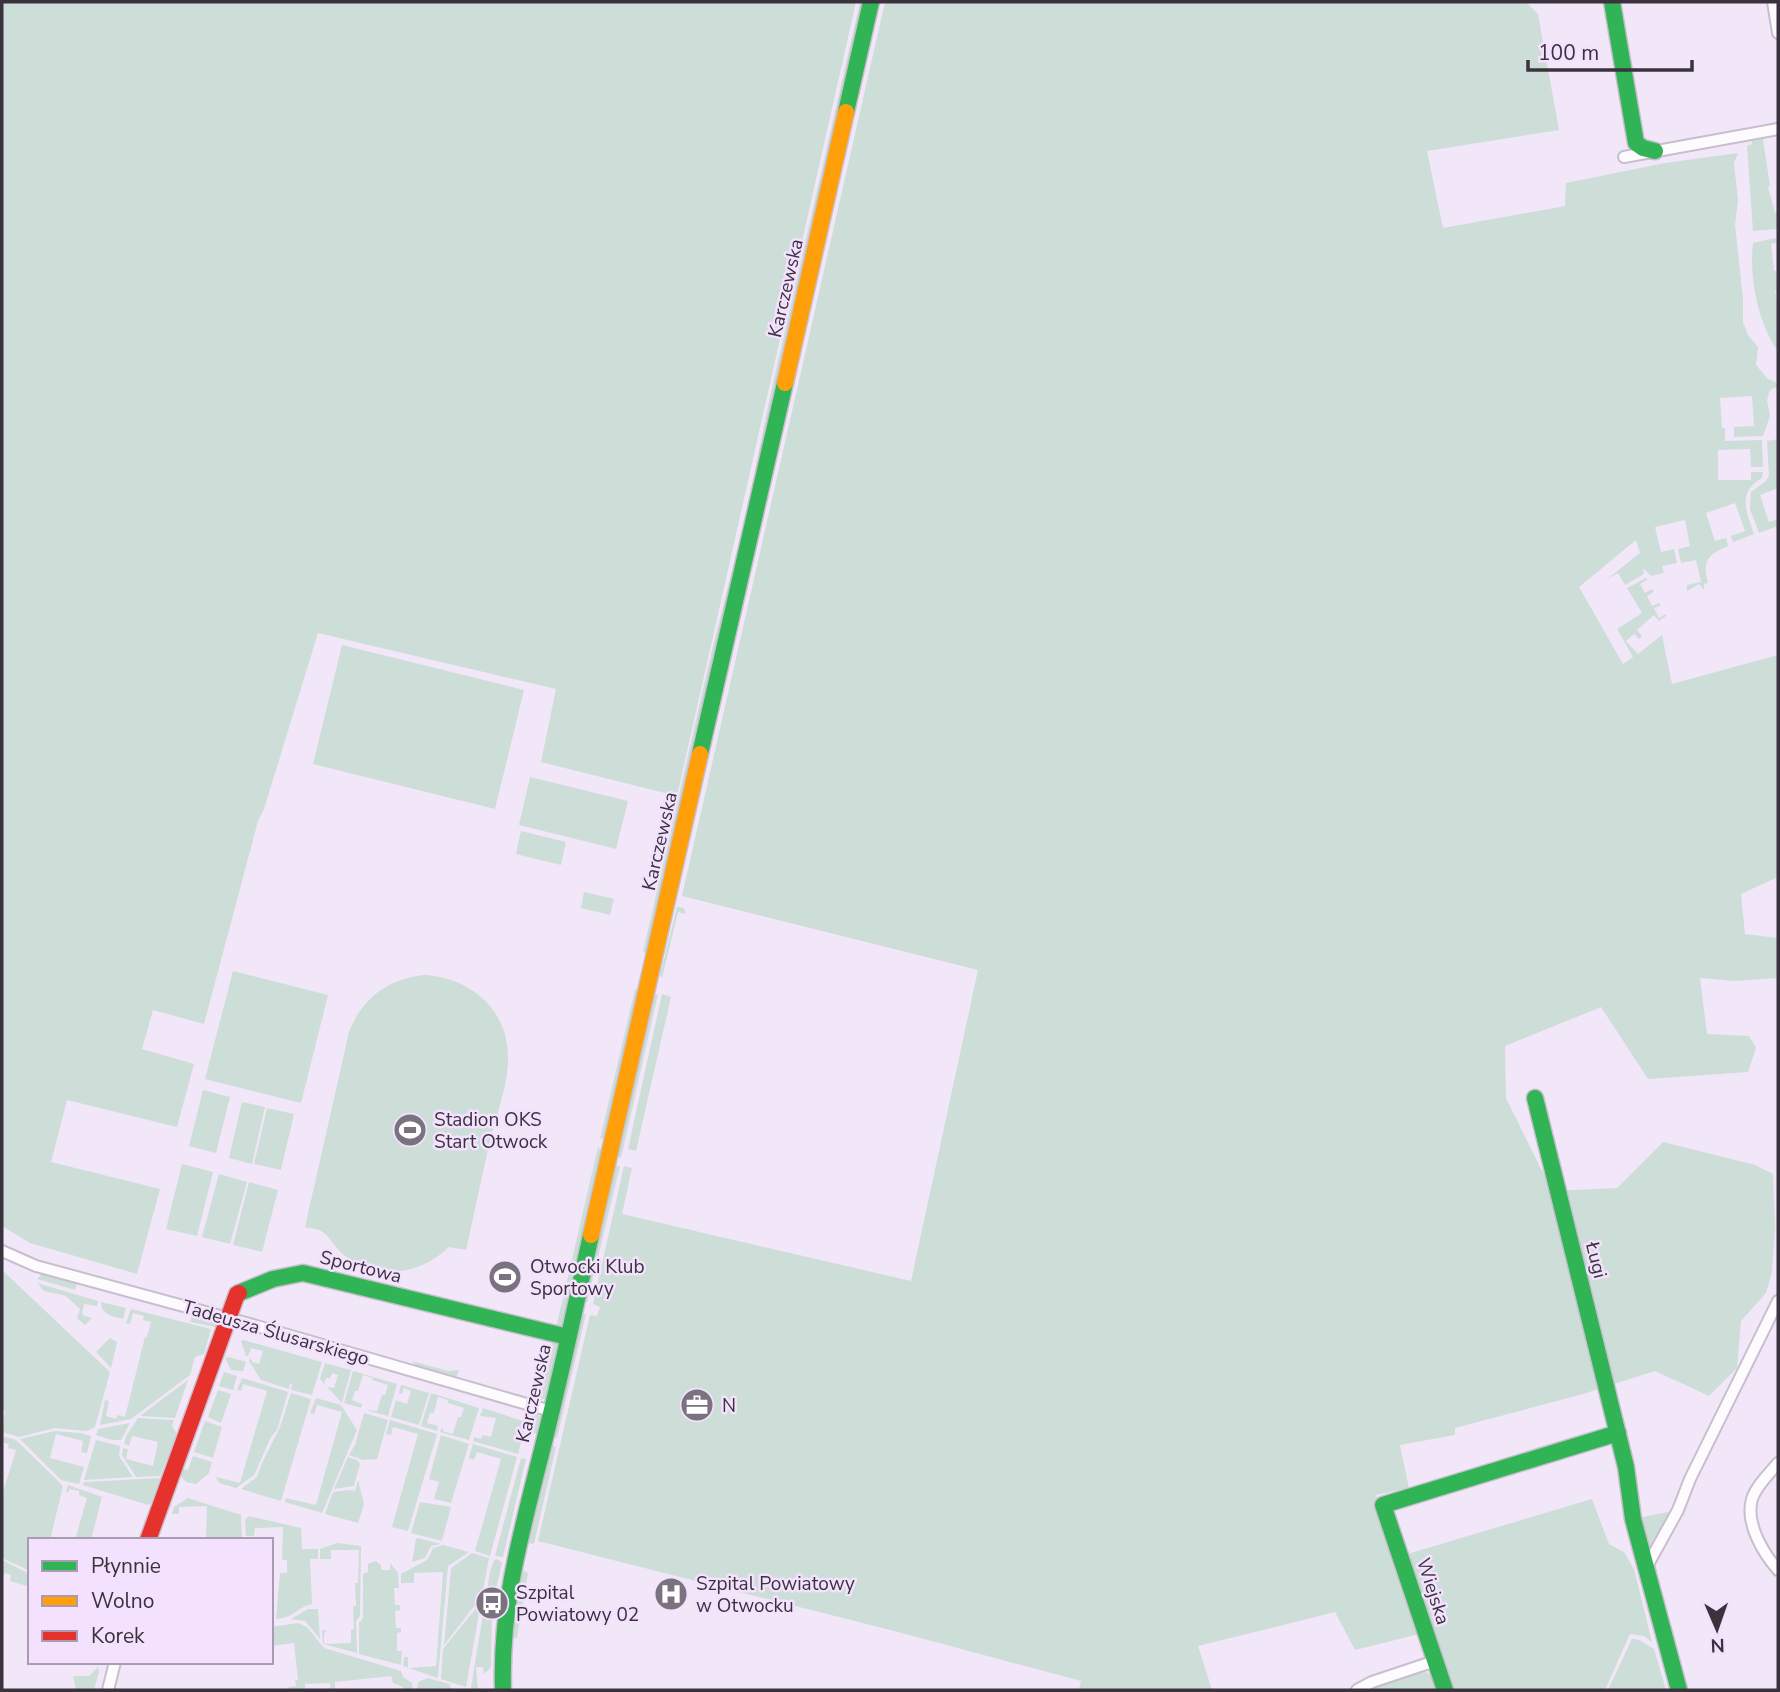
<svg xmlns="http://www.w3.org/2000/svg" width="1780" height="1692" font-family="'Nunito Sans',sans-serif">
<rect width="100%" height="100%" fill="#f2e7f8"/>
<!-- green -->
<g fill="#ccded7">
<path d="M2,2h854l-179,794 -136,-34 15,-73 -238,-56 -54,176 -6,12 -54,203 -51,-14 -11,39 52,15 -17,63 -110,-27 -16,62 109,27 -23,85 -107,-31 -28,-17z"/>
<path d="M860,2h6l-216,952 -7,-2 69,-302 34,-135 24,-119z"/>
<path d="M885,2h641l12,12 21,116 -132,21 16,77 122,-22 1,-23 99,-20 73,-10 -4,10 4,37 -3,25 8,73v24l5,13 10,12 -2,18 12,14 10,4v3l-8,4 -3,10 3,16 -7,20 -29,1v-10l20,-1 -2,-30 -32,2 2,30h3v13l37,-1 1,27h-12l-1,-18 -32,1v30h33v-8h12l-1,6c-25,14 -16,33 -8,56l-21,8 -2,-6 14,-5 -10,-28 -29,10 9,28 11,-3 2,8c-21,9 -26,15 -20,37l-4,1v6l-5,-6 -12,7v-6l14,-3 -5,-22 -15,3 -3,-14 12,-3 -5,-26 -30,7 6,25 13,-3 3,14 -15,3 2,7 -13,3 -8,-8 1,6 -19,11 -7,-12 -12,7 34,-27 -4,-13 -57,47 44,77 10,-7 -16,-28 25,-16 -15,-25 19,-10 1,2 -7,4 5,9 7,-4 2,3 -7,4 5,10 7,-3 2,2 -7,3 5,10 7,-4v2l-7,5 -5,-6 -17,15 5,6 -3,3 -5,-5 -8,7 12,13 24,-19 10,49 106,-29v222l-37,17 4,40 33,4v40l-44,3 -34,-3 7,56 42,2 7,12 -8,24 -100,7 -47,-72 -96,39 1,52 46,93 65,-3 46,-46 92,23 18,9 2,54 -3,44 -6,21 -25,28 -4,47 -28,28 -54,-25 -72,23 -128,34v7l-55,10 9,43 -33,7 18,63 198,-59 17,45 15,8 10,17 18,73 -8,-6 -14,-2 -25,56h-153l-21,-59 -76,19 -20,-38 -137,34 14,44h-133l2,-9 -183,-49 -360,-91 52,-226 7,1 3,-9 -7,-3 31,-138 8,2 -10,46 289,67 67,-311 -296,-74z"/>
<path d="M1763,139l7,47 -2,1 7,26 3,-1v17l-25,2 -6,-85 5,-2v-3z"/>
<path d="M1775,238l3,4 -7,2 3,27h2l2,19 -3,1 3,17v43c-20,-28 -29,-73 -25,-108z"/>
<path d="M1778,439v49l-18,7 9,27 9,-3v7l-19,7 -9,-24 1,-17 15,-11 3,-6 -2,-34z"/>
<path d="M342,645l182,45 -29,119 -182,-45z"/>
<path d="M530,777l98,24 -12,48 -97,-24z"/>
<path d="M521,831l45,11 -5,23 -45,-11z"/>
<path d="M584,892l30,7 -4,16 -29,-7z"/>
<path d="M677,907l7,1 2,6 -8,-2 -16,66 -2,-3z"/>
<path d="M233,971l95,24 -27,108 -96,-24z"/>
<path d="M425,975c47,3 85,36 83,87 -1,26 -13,58 -19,83 -8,35 -15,70 -23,105l-17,-3c-29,28 -72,34 -105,8 -8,-6 -15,-20 -23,-24 -4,-2 -11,-3 -16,-4l44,-195c13,-34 40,-54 76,-57z"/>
<path d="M635,989l4,2 -31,147 -8,1z"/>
<path d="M658,994l-37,164 -4,-2 35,-159z"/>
<path d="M662,994l9,3 -35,154 -8,-2z"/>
<path d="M203,1090l27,7 -14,56 -27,-7z"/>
<path d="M242,1102l23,5 -13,57 -23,-6z"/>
<path d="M267,1108l27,6 -13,56 -27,-6z"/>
<path d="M598,1147l4,5 -40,176h-6z"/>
<path d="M182,1164l31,8 -16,64 -31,-7z"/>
<path d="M614,1166h6l-33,137 -4,-5z"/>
<path d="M219,1174l28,8 -17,62 -28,-7z"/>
<path d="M249,1182l29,8 -16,62 -29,-7z"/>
<path d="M2,1270l108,102 -15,55 -8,4 -32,-3 -36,9 -17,-5 3,-21 -3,-1z"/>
<path d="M42,1274l35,9 -2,7 -38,-11z"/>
<path d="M37,1283l61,18 -1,5 -13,-2 -2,11 10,3 -7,7 -8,-7 3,-9 -14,-13 -22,-5z"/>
<path d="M101,1302l25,6 -3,11c-12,-3 -22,-5 -22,-17z"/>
<path d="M131,1309l80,20 -7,25 -9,3 -5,18 -59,44 -31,6 5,-25 4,1 -3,15 10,3 2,-4 7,2 20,-80h2l4,-15 -8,-2 1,-4 -11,-3 -3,11 -4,-1z"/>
<path d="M193,1313l23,8 4,7 -30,-6z"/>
<path d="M586,1314l-29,124 -6,-1 30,-122z"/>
<path d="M110,1338l7,4 -6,26 -15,-16z"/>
<path d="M553,1339l5,5 1,7 -11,46 -9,4 -7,-1 9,-15z"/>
<path d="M243,1340l79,22 -10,33 -21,-5 1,-6 -2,-1 -1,6 -28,-9 -12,-19v-2l3,1v2l7,2 4,-13 -12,-3 -3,8h-2l-5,-15z"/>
<path d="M229,1357l17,5 -3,9 -12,-1 -6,-12z"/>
<path d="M412,1361l36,10 11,-1 -3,8 -40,-12z"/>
<path d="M325,1363l26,7 -9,33 -15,-16 7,1 4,-13 -6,-2 -2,5h-4l-2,6 -4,-5z"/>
<path d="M353,1371l44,13 -9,32 -22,-6 11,1 5,-16h3l3,-10 -16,-5 1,-2 -10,-3 -5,16h-3l-3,9 10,4 -1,4 -17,-5z"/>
<path d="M224,1372l13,4 -4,14 -14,-4z"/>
<path d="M242,1378l46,14 -11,38 -6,7 -17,38 -18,13 -17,-5 -3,-6 24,6 27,-92 -24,-7 -2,7 -4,-1z"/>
<path d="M188,1380l-13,38 -35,-2z"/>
<path d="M401,1385l28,8 -10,32 -28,-8 5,-17 11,4 4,-13 -7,-3 -2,6 -3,-1z"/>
<path d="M218,1390l13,4 -10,29 -13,-6z"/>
<path d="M291,1393l20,6 -30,102 -40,-12 16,-12 5,-14 18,-36z"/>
<path d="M431,1393l48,15 -10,32 -29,-8 2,-5 1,4 10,3 5,-17h3l3,-9 -16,-5v-3l-10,-3 -4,16h-4l-3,10 11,3 -1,5 -16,-5z"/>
<path d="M316,1398l25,7 16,25 -35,83 -37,-11 1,-4 30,7 26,-93 -25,-7 -3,9 -4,-1z"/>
<path d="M483,1408l40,13 2,7 -7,26 -45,-13 1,-4 7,2 1,-4 9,2 5,-19 -16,-2z"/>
<path d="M530,1410l13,8 -3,16 -8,-1z"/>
<path d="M364,1413l24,7 -11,39 -14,1 -14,-5 6,-10z"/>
<path d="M138,1418l36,2 -2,6 5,8 -17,42 -24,1 -14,-22 1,-7 5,1 -2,10 27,7 5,-24 -26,-6 -3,10 -5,-2 2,-8z"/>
<path d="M390,1420l47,14 -29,97 -16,-4 26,-93 -25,-7 -2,8 -5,-1z"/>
<path d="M205,1421l17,6 -9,31 -19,-6z"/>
<path d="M130,1423l-9,17h-9l-16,-5 2,-6z"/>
<path d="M55,1431l25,2 11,3 -4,17 -6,-1 2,-11 -27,-7 -6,24 34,9 -5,17 -18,-4 -41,-41z"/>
<path d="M441,1435l28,9 -18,59 -17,-4 5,-17 -10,-3z"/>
<path d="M2,1436l14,4 47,46 -13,54h-20v31l-28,-13v-63l14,-45 -8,-2 1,-4 -7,-2z"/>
<path d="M96,1440l24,6 -1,10 14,21 -49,3z"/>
<path d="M473,1444l44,13 -27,99 -15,-5 26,-92 -24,-7 -3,8 -5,-2z"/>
<path d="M550,1444l6,3 -22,97 -5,-1 -1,-7z"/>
<path d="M193,1456l19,6 -3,11 -13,11 -10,-2 -8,-9 3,-4 7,1z"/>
<path d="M348,1457l9,3 3,4 -6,22 -20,3z"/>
<path d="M521,1458l5,1 -23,98 -8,-1z"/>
<path d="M160,1478l-9,25 -3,2 -65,-20 1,-3z"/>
<path d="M358,1480l6,24 -6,19 -33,-9 8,-22 16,-2 6,1z"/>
<path d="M68,1485l34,12 -11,43h-16l12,-42 -8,-3v-4l-10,-2 -1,4 -2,-2z"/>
<path d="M188,1498l53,17 1,25h-36l1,-34 -28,1v7h-7l2,-7z"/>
<path d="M420,1502l31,5 -9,34 -31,-8z"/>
<path d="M1678,1510l-32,58 -13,-49z"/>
<path d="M249,1516l52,12 1,21h16v10h-8l2,45c-15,3 -18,14 -36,15l4,-46h7v-13h-5l1,-33 -28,1 -1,8h-8l-1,-16z"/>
<path d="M418,1538l23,6 -10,2 -6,12 -13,4 4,-23z"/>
<path d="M337,1543l24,3 -1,70 -4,5 1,32 -34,-9 -1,-14h4l-2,4v10l27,-1v-13l3,-1 -1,-23h3l-1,-23h3l1,-33h-28v9h-11v-10z"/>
<path d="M443,1545l26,7 -21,14 -10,112 -35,-12 1,-9h4v11l28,-2 7,-94 -29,1v10h-13v-9l26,-14 6,-12z"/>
<path d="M472,1553l17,5 -7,38 -38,49 7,-77z"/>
<path d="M497,1559l5,4 -8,34h-4l-2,10 4,2 -1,58 -7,7 -1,-7h-7l2,23 -7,-2 19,-116 4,-12z"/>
<path d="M2,1560l28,14v13l-20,-6 1,-6 -6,-2 -3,5z"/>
<path d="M376,1561l5,4v5h9v-7l8,10 1,15h-5l1,17h5v5l-5,1 1,17h5v4l-4,1v18h5l-1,14 -42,-11v-31l4,-5v-44l5,-2v-8z"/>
<path d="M521,1569l7,4 -11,65 -5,-1 -2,-3z"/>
<path d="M481,1602l-15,85 -25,-8 2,-30z"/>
<path d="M308,1609h10l2,30 -15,-18 -14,-2z"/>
<path d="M298,1623l9,4 17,21 77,23 2,6 9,6 1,7h-9l-1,-3 -10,-4 -2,-7 -56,6v7l-4,1 -1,-7 -24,1 -1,-3v9h-16l-1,-3 8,-1 -1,-6h3l-4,-37 -23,3v-19z"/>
<path d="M1632,1639l7,1 15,9 12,41h-58z"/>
<path d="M98,1667l1,5 -5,18h-18l-3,-14h16z"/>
<path d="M1425,1672l6,3 6,15h-70l32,-12z"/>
<path d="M428,1678l21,6 3,6h-35l1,-8z"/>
</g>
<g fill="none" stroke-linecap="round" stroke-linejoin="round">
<defs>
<g id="street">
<path d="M1773,2l5,31"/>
<path d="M1624,157l154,-28"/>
<path d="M2,1251l34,15 210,57 305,88"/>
<path d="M1778,1463c-9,11 -22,23 -26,36 -7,24 11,54 26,71"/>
<path d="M1646,1568l32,-58 12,-31 88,-178"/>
<path d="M108,1690l7,-28"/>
<path d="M1357,1690l15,-8 63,-21"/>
</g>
<g id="fast">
<path d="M1612,2l24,141 7,5 12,3"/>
<path d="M846,112l25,-110"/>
<path d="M700,754l85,-371"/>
<path d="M1535,1098l91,369 7,52 46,171"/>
<path d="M239,1293l34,-14 30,-6 265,64"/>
<path d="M503,1690c-3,-90 21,-166 42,-252 17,-67 31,-135 46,-203"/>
<path d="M1445,1690l-62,-185 235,-72"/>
</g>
<g id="slow">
<path d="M785,383l61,-271"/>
<path d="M591,1235l109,-481"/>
</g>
<path id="jam" d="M148,1540l89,-246 2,-1"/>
</defs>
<!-- street casing -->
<use href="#street" stroke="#c8bfcd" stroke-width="14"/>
<!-- fast casing -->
<use href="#fast" stroke="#c8bfcd" stroke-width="19"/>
<!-- slow casing -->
<use href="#slow" stroke="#c8bfcd" stroke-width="19"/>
<!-- jam casing -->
<use href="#jam" stroke="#c8bfcd" stroke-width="19"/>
<!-- street -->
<use href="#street" stroke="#fdfbfe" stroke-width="10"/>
<!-- fast -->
<use href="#fast" stroke="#30b455" stroke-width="16"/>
<!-- slow -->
<use href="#slow" stroke="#ff9f0a" stroke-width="16"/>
<!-- jam -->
<use href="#jam" stroke="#e5322d" stroke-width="16"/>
</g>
<!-- icons -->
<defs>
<symbol id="stadium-disc" viewBox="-11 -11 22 22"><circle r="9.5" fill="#7a727f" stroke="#f3e1fe"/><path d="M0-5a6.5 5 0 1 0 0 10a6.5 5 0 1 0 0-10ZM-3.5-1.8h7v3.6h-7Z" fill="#fff"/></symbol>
<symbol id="office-disc" viewBox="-11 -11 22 22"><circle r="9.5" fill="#7a727f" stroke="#f3e1fe"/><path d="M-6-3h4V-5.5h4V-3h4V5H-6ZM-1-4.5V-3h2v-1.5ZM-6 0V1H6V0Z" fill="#fff"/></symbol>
<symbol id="hospital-disc" viewBox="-11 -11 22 22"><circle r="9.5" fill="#7a727f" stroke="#f3e1fe"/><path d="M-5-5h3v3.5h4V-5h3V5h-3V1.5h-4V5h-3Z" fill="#fff"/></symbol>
<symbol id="bus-disc" viewBox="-11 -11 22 22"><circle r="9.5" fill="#7a727f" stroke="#f3e1fe"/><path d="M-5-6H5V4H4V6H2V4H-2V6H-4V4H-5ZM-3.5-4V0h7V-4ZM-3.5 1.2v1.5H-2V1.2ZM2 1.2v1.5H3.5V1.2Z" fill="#fff"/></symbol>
</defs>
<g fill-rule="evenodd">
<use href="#stadium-disc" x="391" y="1111" width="38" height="38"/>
<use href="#stadium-disc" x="486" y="1258" width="38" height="38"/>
<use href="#office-disc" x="678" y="1386" width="38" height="38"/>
<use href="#hospital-disc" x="652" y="1575" width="38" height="38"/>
<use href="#bus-disc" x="473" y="1584" width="38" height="38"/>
</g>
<g text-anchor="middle" stroke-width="5" stroke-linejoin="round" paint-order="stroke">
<!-- street labels -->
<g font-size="19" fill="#3a333e" stroke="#f3e1fe">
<text transform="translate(785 288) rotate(-77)" y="7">Karczewska</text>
<text transform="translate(659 841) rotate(-77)" y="7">Karczewska</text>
<text transform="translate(1597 1260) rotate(76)" y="7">Ługi</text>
<text transform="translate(361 1266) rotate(14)" y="7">Sportowa</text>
<text transform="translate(276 1332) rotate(16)" y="7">Tadeusza Ślusarskiego</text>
<text transform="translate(533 1393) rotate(-77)" y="7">Karczewska</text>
<text transform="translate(1434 1591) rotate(72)" y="7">Wiejska</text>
</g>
<!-- poi labels -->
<g font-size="19" fill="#3a333e" stroke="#f3e1fe" text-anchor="start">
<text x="434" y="1126">Stadion OKS<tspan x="434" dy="22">Start Otwock</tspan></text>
<text x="530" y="1273">Otwocki Klub<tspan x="530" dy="22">Sportowy</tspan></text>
<text x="722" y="1412">N</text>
<text x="696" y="1590">Szpital Powiatowy<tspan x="696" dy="22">w Otwocku</tspan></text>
<text x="516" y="1599">Szpital<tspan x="516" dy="22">Powiatowy 02</tspan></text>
</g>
</g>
<!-- border -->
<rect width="1780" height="1692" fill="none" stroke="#3a333e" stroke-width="7"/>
<!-- legend -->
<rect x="28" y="1538" width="245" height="126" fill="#f3e1fe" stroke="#a99bb1" stroke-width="2"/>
<rect x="42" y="1561" width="35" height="10" fill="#30b455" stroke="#a99bb1" stroke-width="2"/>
<text x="91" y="1573" font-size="21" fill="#3a333e">Płynnie</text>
<rect x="42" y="1596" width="35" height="10" fill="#ff9f0a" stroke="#a99bb1" stroke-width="2"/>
<text x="91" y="1608" font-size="21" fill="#3a333e">Wolno</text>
<rect x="42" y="1631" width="35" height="10" fill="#e5322d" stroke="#a99bb1" stroke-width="2"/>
<text x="91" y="1643" font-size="21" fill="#3a333e">Korek</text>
<!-- north arrow -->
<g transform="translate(1717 1629) rotate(178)" stroke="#f3e1fe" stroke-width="5" paint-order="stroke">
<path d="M0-5L12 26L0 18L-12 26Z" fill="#3a333e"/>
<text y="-10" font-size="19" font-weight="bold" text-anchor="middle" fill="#3a333e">N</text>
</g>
<!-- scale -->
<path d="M1528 60v10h164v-10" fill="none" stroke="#3a333e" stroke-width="3.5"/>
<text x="1538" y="60" font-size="21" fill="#3a333e" stroke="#f3e1fe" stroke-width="5" paint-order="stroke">100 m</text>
</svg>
